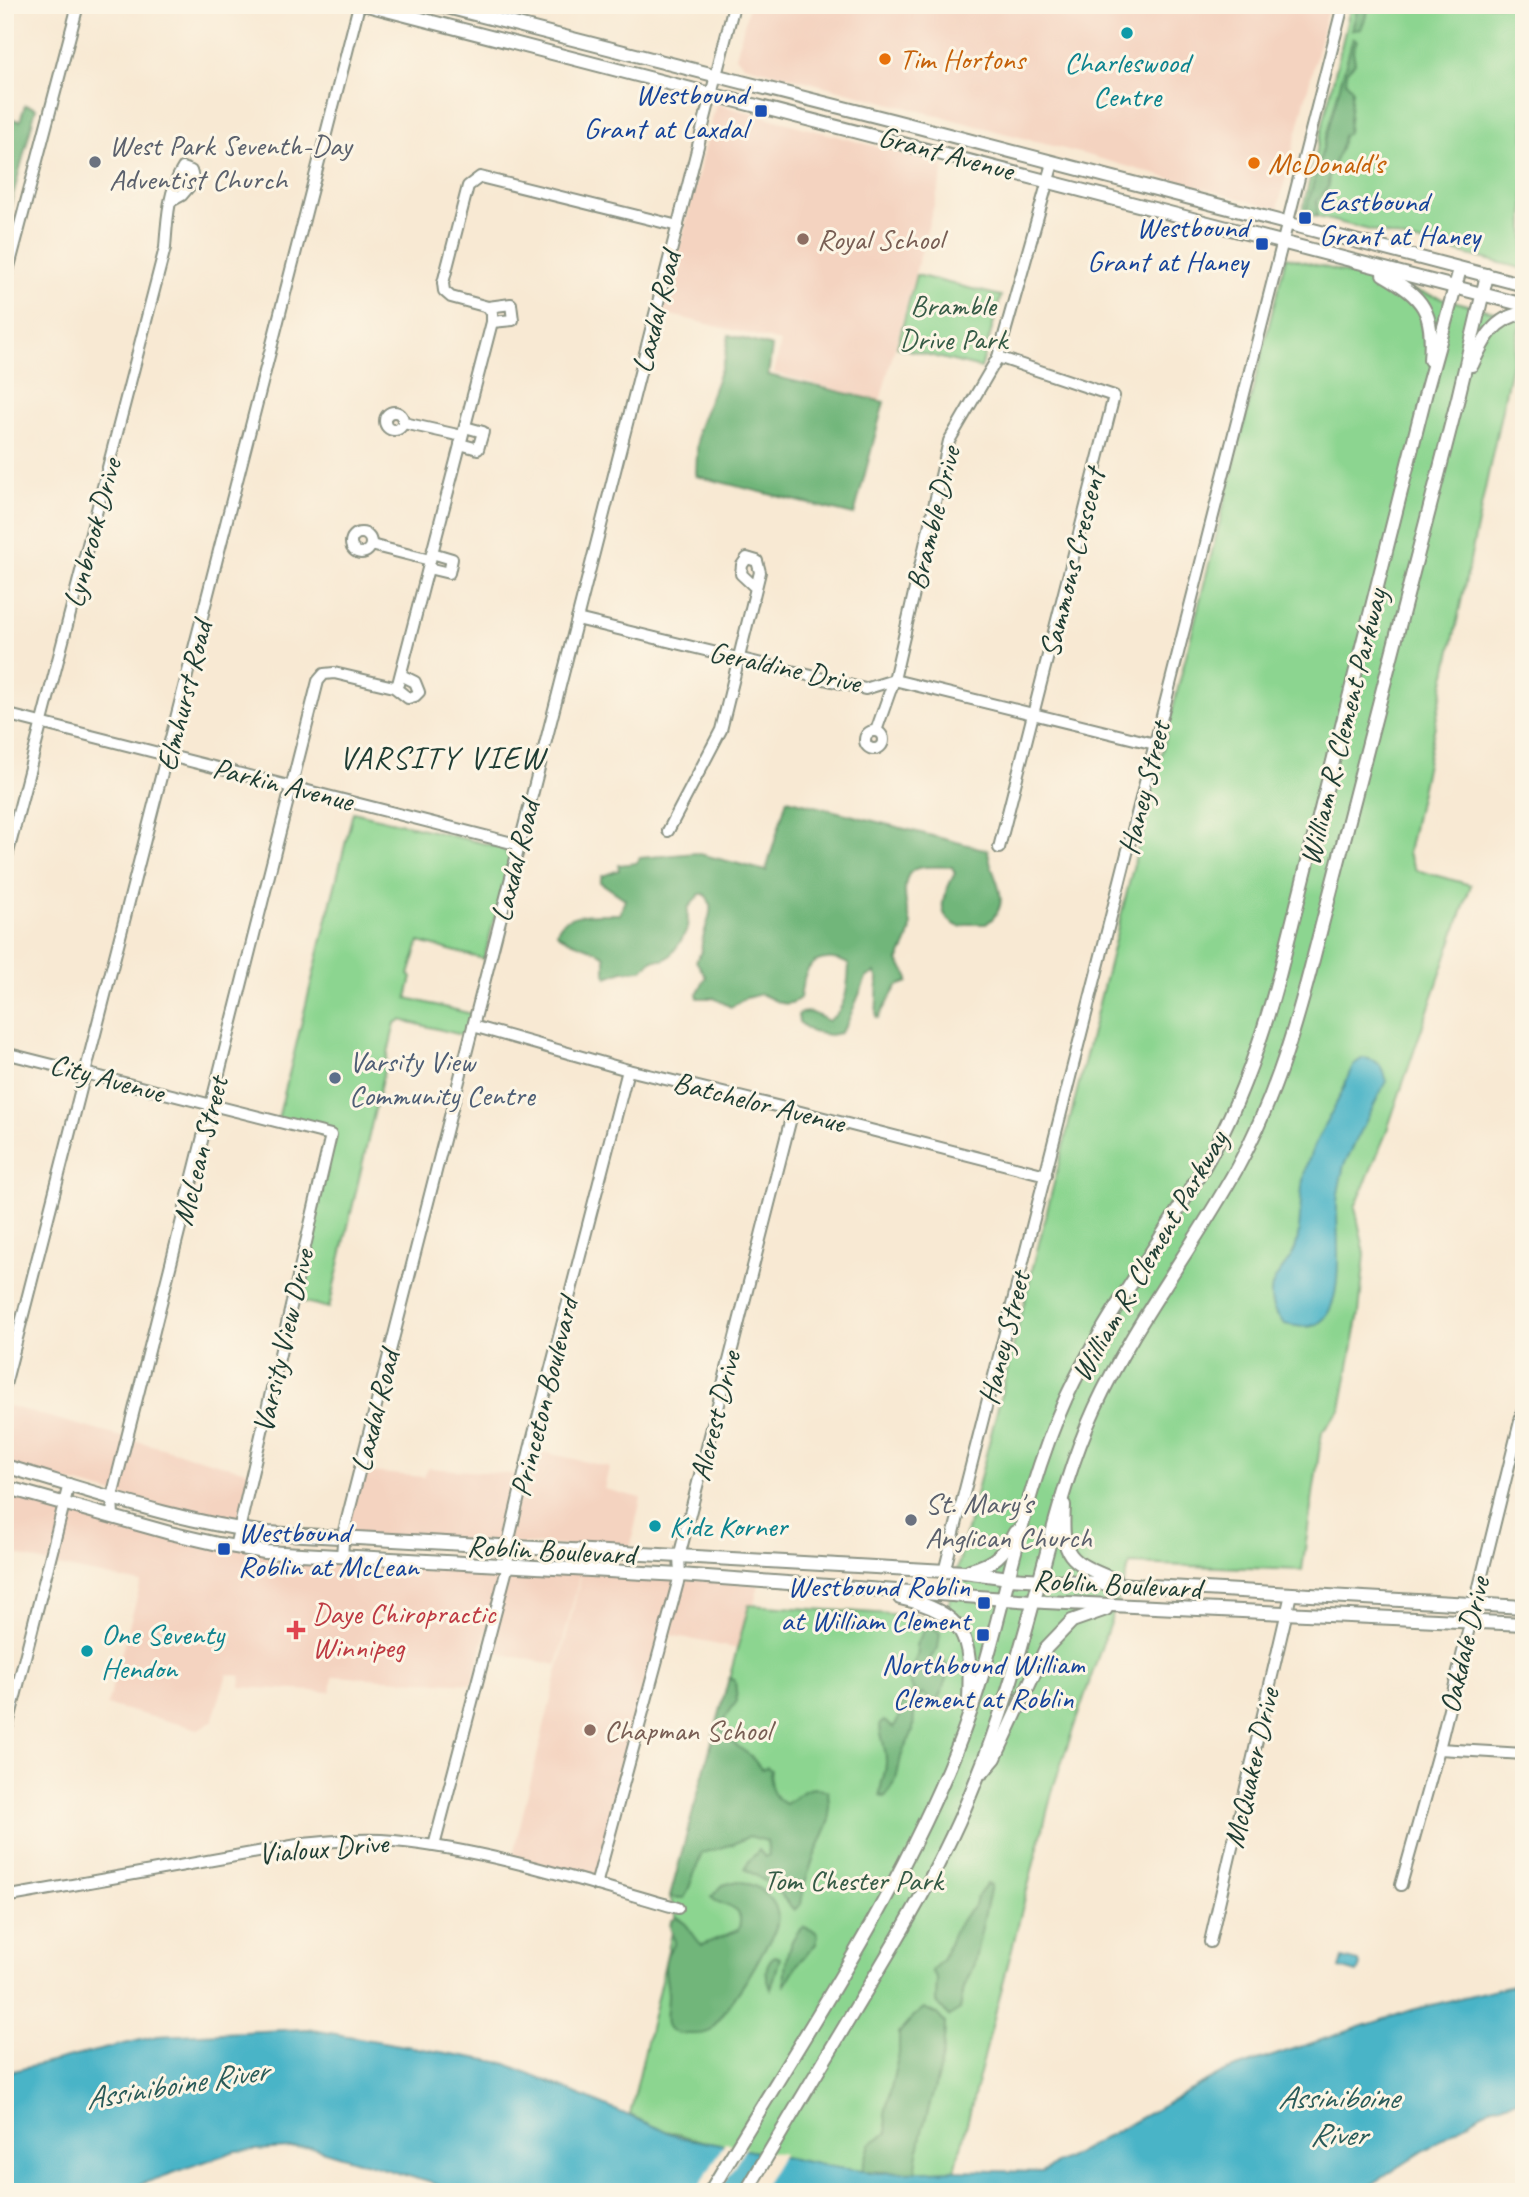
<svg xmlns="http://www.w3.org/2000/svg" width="1529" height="2197" font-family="Caveat,sans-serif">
<rect width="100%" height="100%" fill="#fcf5e5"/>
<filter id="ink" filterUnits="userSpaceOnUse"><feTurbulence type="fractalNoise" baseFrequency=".0143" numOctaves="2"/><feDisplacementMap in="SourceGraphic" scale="14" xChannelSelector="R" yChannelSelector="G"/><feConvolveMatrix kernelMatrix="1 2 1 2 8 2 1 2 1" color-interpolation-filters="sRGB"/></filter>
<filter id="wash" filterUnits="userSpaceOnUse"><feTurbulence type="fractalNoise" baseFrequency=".00686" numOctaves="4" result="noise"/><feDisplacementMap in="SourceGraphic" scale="28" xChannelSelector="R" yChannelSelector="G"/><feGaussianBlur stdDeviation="1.57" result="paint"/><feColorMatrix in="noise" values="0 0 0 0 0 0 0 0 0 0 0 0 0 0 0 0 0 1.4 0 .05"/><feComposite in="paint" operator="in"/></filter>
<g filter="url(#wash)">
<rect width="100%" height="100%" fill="#f8e9d3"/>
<!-- built -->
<g fill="#f4d3c0">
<path d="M749,5h568l11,3 -50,200 -19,-4 -168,-48 -347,-91 -8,-8z"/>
<path d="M716,104l229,61 -65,236 -106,-28 7,-31 -118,-29z"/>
<path d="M5,1405l245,67 -13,54 -232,-61z"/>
<path d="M530,1449l79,18 -5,22 37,9 -11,51 -288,-14 16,-64 66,6 4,-9 96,7z"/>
<path d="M5,1489l213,58 285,22 -31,115 -139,-8 -2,16 -91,-5 1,-11 -14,-2 -15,48 -14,7 -91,-24 34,-122 -89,-18 -47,-14z"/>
<path d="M509,1567l72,4 -24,94 -70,-14z"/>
<path d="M582,1572l96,5 -82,304 -84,-23z"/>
<path d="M681,1578l78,6 -16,66 -77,-16z"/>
</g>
<!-- green -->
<g fill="#8cd590" stroke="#568962" stroke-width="2">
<path d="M1351,5h173v264l-222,-56z"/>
<path d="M1286,257l235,62 -113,534 8,17 55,15 -86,251 -30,71 10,47 -6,59 -18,96 -19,23 -20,138 -172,-6 -76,221 -99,385 -77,3 -40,-5 -128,-25 -51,-14 -29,-14 46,-200 -6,-18 79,-292 174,11 21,6z"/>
<path d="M916,275l85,21 -20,72 -84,-21z"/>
<path d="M353,812l150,36 7,11 -26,100 -65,-17 -10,33 3,2 -5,21 65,16 -6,22 -65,-16 -6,3 -66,285 -32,-8 37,-167 -56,-14z"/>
</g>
<!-- forest -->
<g fill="#71b67a" stroke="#487a57" stroke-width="2">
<path d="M1358,5h12l-9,24 -9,1z"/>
<path d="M1353,38l4,2 -4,11 2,12 -8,8 -1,11 6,7 -4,43 -5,4 -2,12 -12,26 -1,13 -11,14v16l-12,-3z"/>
<path d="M25,105l11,3 -31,118v-109l15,4z"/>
<path d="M729,335l43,12 -4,28 116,27 -30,113 -158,-39 2,-46 27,-72z"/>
<path d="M787,799l201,51c0,25 30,51 -2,74h-18l-8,3c-28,-12 -16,-33 -5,-54l-3,-6c-32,0 -52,-6 -46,37 1,7 4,14 5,21 0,13 -8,25 -13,36l10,15v6l-11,4 -19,32 -2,-1 2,-38 -3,-6 -9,5 -20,48 -6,7 -10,2 -18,-3 -13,-10 -1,-7c10,-7 21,1 30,6 19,-11 20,-36 21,-56 -5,-4 -9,-5 -16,-6 -26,-2 -30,17 -33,39 -15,12 -24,2 -39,-4l-15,4 -15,9 -17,-9h-16l-1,-4 9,-17 -10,-16 6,-10c-4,-17 19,-42 2,-57h-4l-12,14 -1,22 -8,14 -10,13 -6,3h-10l-11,10 -19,1 -16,6 -2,-3v-18c-15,-10 -35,-12 -48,-23 4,-24 45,-18 63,-19l5,-15 -25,-17 2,-6 17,-6 -1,-5 18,-2 4,-5 56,-5 70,18z"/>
<path d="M932,1627l8,6 -2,15 -8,11 1,6 3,3 11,-6c7,14 -6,34 -12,48l-5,-4 -1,-9 -5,-4c-9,10 -8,24 -9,37 -1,6 -7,14 -10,21 -6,16 -4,35 -19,46l-4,-2c0,-12 7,-23 6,-35 0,-13 -6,-24 -6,-36l4,-3 10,7 4,-8 2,-15 14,-14 -6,-12 10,-26 -2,-8 10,-17z"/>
<path d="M729,1678l6,3 2,20 -12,17 -1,13 6,10 21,15 10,13 6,-2 4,3c-3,14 1,28 15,34 16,-11 21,-21 42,-13l2,29 -16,37 -10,29 -3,18 -7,6 -21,-24 -28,-17 4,-8 10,-11 6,7 4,-2 -2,-14 -18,-5 -15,8 -32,9 -15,40 -3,5 -14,-1z"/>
<path d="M738,1881c22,4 48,22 37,49 -3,8 -9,15 -13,23 -15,29 -32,52 -52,78 -7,4 -13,3 -21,3 -32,0 -21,-18 -21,-39 0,-13 -6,-26 -1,-39 1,-5 6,-9 8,-14l-5,-15 1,-6 6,-4c10,4 16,20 25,28l36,-15c10,-26 -16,-21 -27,-33l12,-12z"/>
<path d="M987,1884l4,1 -17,79 -10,24 -4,22 -11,7 -13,-15 1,-24 -6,-7 12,-12 11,-27 11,-17 10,-9 2,-9z"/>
<path d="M804,1927l11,4 3,5 -2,8 -17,18 -14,23c-1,-18 2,-48 19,-58z"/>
<path d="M774,1956l6,2 -9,31c-5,-13 -8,-23 3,-33z"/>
<path d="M924,2008l13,6 8,9c0,36 -11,67 -21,101 -5,15 -6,33 -9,49l-53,-2 8,-27 17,-11 -2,-19 14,-61v-20l15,-17z"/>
</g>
<!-- water -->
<g fill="#4ab4c7" stroke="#34787e" stroke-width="2">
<path d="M1364,1058c14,2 21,10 22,23l-42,84c-3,13 -6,25 -7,38 -1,30 10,105 -20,121 -10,5 -22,2 -32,0 -9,-8 -14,-16 -14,-28 -1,-20 17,-29 24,-47 7,-19 4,-48 8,-69 6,-33 25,-58 39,-88 7,-15 7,-28 22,-34z"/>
<path d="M1343,1958l16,4 1,4 -3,7 -17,-5z"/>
<path d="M1524,1982v117l-31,7 -133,86h-898l-151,-45 -76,4 -116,41h-114v-119l152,-37 150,-7 197,34 175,74 159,31 40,5 77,-3 87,2 182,-100 188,-62z"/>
</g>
<!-- pier -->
<g fill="#f8e9d3">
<path d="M725,2143l21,4 -27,45h-23z"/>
<path d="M762,2150l21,4 -23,38h-23z"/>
</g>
</g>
<g filter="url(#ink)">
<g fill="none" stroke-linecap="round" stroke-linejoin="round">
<defs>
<g id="minor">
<path d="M5,282l73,-277"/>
<path d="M488,307l23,-3 2,16 -21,2"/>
<path d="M998,357l116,39 -115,452"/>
<circle cx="394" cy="421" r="9"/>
<path d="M404,423l58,13"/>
<path d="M460,444l18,5 5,-17 -18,-5"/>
<circle cx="361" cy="543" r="10"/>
<path d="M371,545l59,15"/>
<path d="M428,568l21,5 3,-14 -20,-6"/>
<path d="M577,619l288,70 29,-9 261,64"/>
<path d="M394,687l14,11 7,-2 4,-4 -4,-10 -14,-7"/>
<path d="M5,714l515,131"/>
<circle cx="874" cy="740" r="9"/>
<path d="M876,731l18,-51 55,-239 49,-84 55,-194"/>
<path d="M668,831l53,-101 39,-158 -3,-11 -10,-3 -5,7 -1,9 15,14"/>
<path d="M5,864l160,-616c2,-27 3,-57 18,-80l8,3 3,10 -12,14 -11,6"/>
<path d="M473,1026l155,44 165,40 253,65"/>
<path d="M5,1053l326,82 -96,412"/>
<path d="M5,1385l354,-1380"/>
<path d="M113,1516l-1,-19 206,-816 6,-7 10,-1 60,14 4,-3 94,-362v-9l-4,-6 -37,-10 -7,-6 -1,-8 25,-97 12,-9 198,49"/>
<path d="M342,1555l2,-24 390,-1526"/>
<path d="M944,1572l399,-1567"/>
<path d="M5,1736l64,-252"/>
<path d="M1439,1749l85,5"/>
<path d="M434,1846l74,-281 -1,-17 23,-99 98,-379"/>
<path d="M596,1885l84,-310 -1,-18 114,-447"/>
<path d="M1401,1885l38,-136 85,-344"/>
<path d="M5,1897l298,-53c30,-3 61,-6 91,-3 96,9 191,41 284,67"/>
<path d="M1210,1942l81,-348"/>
</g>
<g id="major">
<path d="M367,5c386,97 771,201 1157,300"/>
<path d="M439,5l456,116 629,164"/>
<path d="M1383,274c41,24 51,37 47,86"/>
<path d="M1472,365c11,-24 22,-48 52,-52"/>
<path d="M5,1466c86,25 174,56 263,67l696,39 45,6 515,29"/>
<path d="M5,1487l165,46 48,11 47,8 415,23 365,27 479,22"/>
<path d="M1064,1505c-3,52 4,56 51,75"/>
<path d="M970,1570c24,-6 34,-16 45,-38"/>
<path d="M900,1598c66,15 72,39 69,102"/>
<path d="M983,1772l12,-14 51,-110 26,-27 34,-12"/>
<path d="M710,2192c86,-145 184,-287 247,-444 46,-114 58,-238 109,-350 41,-88 103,-165 149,-251 29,-54 48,-112 64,-171l148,-588 33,-119"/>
<path d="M746,2192c38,-65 77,-129 115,-193 42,-69 84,-140 114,-216 26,-63 44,-128 62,-194 17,-62 31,-122 58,-181 39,-85 97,-158 142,-240 34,-62 55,-128 73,-197l148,-573 29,-123"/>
</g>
</defs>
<!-- minor casing -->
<use href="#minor" stroke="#8c9384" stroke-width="14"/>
<!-- major casing -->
<use href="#major" stroke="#8c9384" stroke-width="16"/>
<!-- minor -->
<use href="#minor" stroke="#fff" stroke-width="10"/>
<!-- major -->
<use href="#major" stroke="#fff" stroke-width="12"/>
</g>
</g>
<!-- markers -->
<g fill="#0f9aa8" stroke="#fcf5e5" stroke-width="2.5">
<circle cx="1127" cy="33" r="7"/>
<circle cx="655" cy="1526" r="7"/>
<circle cx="87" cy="1651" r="7"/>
</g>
<g fill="#e8710a" stroke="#fcf5e5" stroke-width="2.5">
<circle cx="885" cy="59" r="7"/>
<circle cx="1254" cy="163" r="7"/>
</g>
<g fill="#1a4fb4" stroke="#fcf5e5" stroke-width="2.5">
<rect x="754" y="104" width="14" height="14" rx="3.5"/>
<rect x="1298" y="211" width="14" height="14" rx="3.5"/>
<rect x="1255" y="237" width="14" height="14" rx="3.5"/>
<rect x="217" y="1542" width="14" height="14" rx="3.5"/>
<rect x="977" y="1596" width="14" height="14" rx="3.5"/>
<rect x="976" y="1628" width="14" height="14" rx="3.5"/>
</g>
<g fill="#6b7280" stroke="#fcf5e5" stroke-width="2.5">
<circle cx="95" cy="162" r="7"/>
<circle cx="911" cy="1520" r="7"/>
</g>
<g fill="#8d6e63" stroke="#fcf5e5" stroke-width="2.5">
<circle cx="803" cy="239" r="7"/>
<circle cx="590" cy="1730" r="7"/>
</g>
<circle fill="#5c6f8a" stroke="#fcf5e5" stroke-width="2.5" cx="335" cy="1078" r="7"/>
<path fill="#e0444e" stroke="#fcf5e5" stroke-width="2.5" d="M292.5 1619.5h7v7h7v7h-7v7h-7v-7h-7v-7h7z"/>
<g text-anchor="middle" stroke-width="6" stroke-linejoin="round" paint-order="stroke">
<!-- food labels -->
<g font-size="30" fill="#c56008" stroke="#fcf5e5" text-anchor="start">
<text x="899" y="69">Tim Hortons</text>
<text x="1268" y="173">McDonald's</text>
</g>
<!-- culture labels -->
<g font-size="30" fill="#0d838f" stroke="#fcf5e5" text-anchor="start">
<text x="1127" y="72" text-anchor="middle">Charleswood<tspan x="1127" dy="34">Centre</tspan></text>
<text x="669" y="1536">Kidz Korner</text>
<text x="101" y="1644">One Seventy<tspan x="101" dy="34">Hendon</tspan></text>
</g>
<!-- transit labels -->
<g font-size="30" fill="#164399" stroke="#fcf5e5" text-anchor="end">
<text x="747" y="104">Westbound<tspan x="747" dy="34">Grant at Laxdal</tspan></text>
<text x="1319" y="211" text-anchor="start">Eastbound<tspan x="1319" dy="34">Grant at Haney</tspan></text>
<text x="1248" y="237">Westbound<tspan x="1248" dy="34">Grant at Haney</tspan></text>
<text x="238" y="1542" text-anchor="start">Westbound<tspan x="238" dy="34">Roblin at McLean</tspan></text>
<text x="970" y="1596">Westbound Roblin<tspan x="970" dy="34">at William Clement</tspan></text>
<text x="983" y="1674" text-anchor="middle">Northbound William<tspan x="983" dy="34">Clement at Roblin</tspan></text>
</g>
<!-- worship labels -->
<g font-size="30" fill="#5b616d" stroke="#fcf5e5" text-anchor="start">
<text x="109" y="155">West Park Seventh-Day<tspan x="109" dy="34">Adventist Church</tspan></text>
<text x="925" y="1513">St. Mary's<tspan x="925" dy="34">Anglican Church</tspan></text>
</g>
<!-- street labels -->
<g font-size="30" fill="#1f3d34" stroke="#fcf5e5">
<text transform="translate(946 153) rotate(15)" y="10">Grant Avenue</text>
<text transform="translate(656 312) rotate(-76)" y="10">Laxdal Road</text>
<text transform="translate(933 518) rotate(-76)" y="10">Bramble Drive</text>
<text transform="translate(92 533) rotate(-75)" y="10">Lynbrook Drive</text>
<text transform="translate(1072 563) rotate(-76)" y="10">Sammons Crescent</text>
<text transform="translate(785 667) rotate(12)" y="10">Geraldine Drive</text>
<text transform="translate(184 696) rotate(-76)" y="10">Elmhurst Road</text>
<text transform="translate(1343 727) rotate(-76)" y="10">William R. Clement Parkway</text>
<text transform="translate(283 784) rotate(14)" y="10">Parkin Avenue</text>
<text transform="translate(1144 788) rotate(-76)" y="10">Haney Street</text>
<text transform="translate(515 861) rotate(-76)" y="10">Laxdal Road</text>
<text transform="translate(107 1078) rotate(15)" y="10">City Avenue</text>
<text transform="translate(759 1102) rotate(14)" y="10">Batchelor Avenue</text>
<text transform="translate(200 1151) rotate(-76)" y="10">McLean Street</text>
<text transform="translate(1149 1256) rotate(-60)" y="10">William R. Clement Parkway</text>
<text transform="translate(1004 1338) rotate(-76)" y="10">Haney Street</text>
<text transform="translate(283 1341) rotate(-77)" y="10">Varsity View Drive</text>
<text transform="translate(544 1397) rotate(-76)" y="10">Princeton Boulevard</text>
<text transform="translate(375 1411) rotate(-76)" y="10">Laxdal Road</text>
<text transform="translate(715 1416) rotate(-76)" y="10">Alcrest Drive</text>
<text transform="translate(551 1550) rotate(3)" y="10">Roblin Boulevard</text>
<text transform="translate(1117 1584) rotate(3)" y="10">Roblin Boulevard</text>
<text transform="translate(1464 1645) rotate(-77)" y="10">Oakdale Drive</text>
<text transform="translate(1251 1768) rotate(-77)" y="10">McQuaker Drive</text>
<text transform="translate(323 1848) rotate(-5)" y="10">Vialoux Drive</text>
</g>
<!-- education labels -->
<g font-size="30" fill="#785e54" stroke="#fcf5e5" text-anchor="start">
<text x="817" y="249">Royal School</text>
<text x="604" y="1740">Chapman School</text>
</g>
<!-- park labels -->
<g font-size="30" fill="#355b46" stroke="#fcf5e5">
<text x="953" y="315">Bramble<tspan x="953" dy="34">Drive Park</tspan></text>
<text x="853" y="1890">Tom Chester Park</text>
</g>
<!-- service labels -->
<g font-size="30" fill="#4e5e75" stroke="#fcf5e5" text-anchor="start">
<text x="349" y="1071">Varsity View<tspan x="349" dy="34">Community Centre</tspan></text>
</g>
<!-- health labels -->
<g font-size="30" fill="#be3a42" stroke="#fcf5e5" text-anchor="start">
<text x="312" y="1623">Daye Chiropractic<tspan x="312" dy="34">Winnipeg</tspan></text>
</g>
<!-- neighbourhood labels -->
<g font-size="32" letter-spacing="2" fill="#1f3d34" stroke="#fcf5e5">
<text x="442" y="768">VARSITY VIEW</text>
</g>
<!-- water labels -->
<g font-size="32" font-style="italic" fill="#2a5b59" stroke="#fcf5e5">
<text transform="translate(176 2084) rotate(-9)" y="11">Assiniboine River</text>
<text x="1338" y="2108">Assiniboine<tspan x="1338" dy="37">River</tspan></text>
</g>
</g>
<!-- margin -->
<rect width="1529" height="2197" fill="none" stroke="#fcf5e5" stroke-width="28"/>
</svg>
